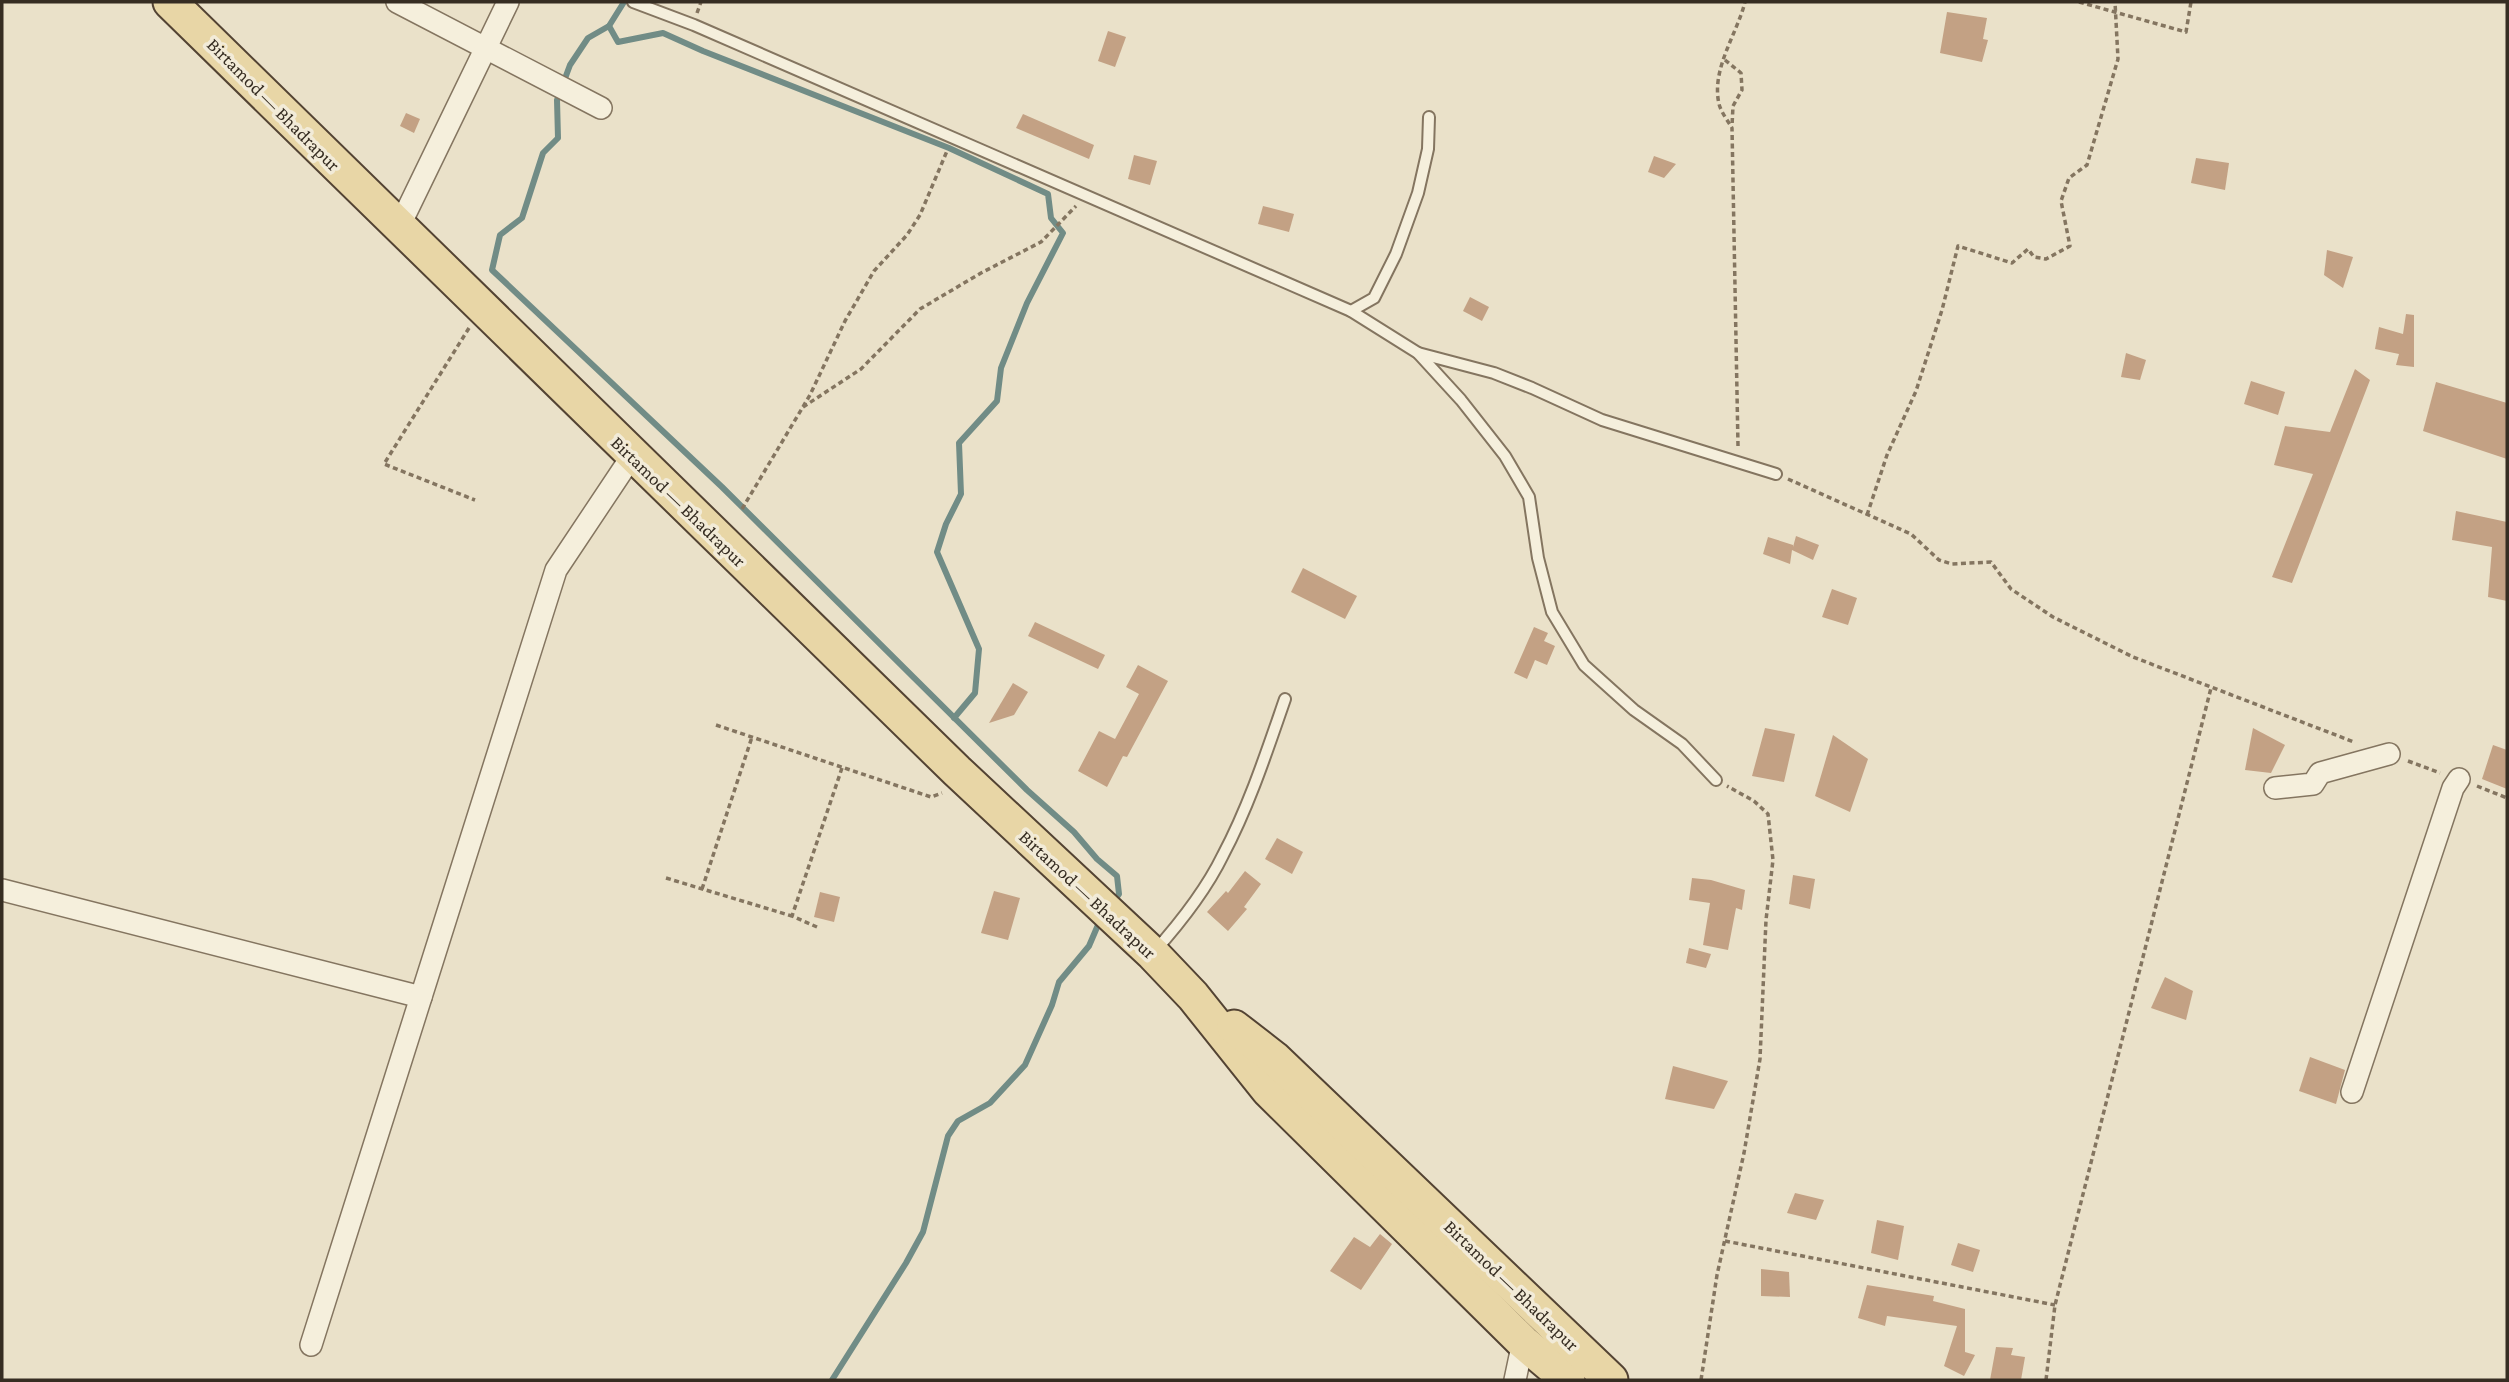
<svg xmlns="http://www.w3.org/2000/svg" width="2509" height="1382" font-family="'Crimson Pro',serif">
<rect width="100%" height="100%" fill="#eae1c9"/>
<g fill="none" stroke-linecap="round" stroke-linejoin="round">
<!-- stream -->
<g stroke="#718c86" stroke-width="6">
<path d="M624,2l-15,24 -21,12 -18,27 -13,35 1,38 -15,15 -21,65 -22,17 -8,35 230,217 305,303 47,42 23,27 20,17 2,18 -7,10"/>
<path d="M609,26l9,16 45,-9 40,18 246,97 99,46 3,24 12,15 -36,70 -26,65 -4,33 -38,42 2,51 -15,30 -9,28 42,97 -4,44 -21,25"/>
<path d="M832,1380l74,-117 17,-31 25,-96 10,-15 32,-18 35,-38 27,-60 7,-23 30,-36 12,-28"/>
</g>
</g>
<!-- building -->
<g fill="#c3a184">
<path d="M1947,12l40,6 -4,21 5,1 -6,22 -42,-9z"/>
<path d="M1108,31l18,6 -11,30 -17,-6z"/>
<path d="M406,113l14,6 -6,14 -14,-7z"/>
<path d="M1023,114l71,31 -5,14 -73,-31z"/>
<path d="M1134,155l23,6 -7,24 -22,-6z"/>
<path d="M1654,156l22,8 -12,14 -16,-6z"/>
<path d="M2196,158l33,5 -4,27 -34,-7z"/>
<path d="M1263,206l31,8 -5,18 -31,-8z"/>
<path d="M2327,250l26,7 -10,31 -19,-13z"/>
<path d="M1470,297l19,10 -7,14 -19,-10z"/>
<path d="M2406,314l8,1v52l-18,-2 3,-11 -24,-5 4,-22 24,7z"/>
<path d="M2126,353l20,7 -6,20 -19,-3z"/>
<path d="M2355,369l15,11 -78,203 -20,-6 41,-103 -39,-9 11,-39 45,6z"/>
<path d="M2251,381l34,11 -7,23 -34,-11z"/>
<path d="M2436,382l71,21v56l-84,-28z"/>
<path d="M2456,511l51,11v79l-19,-4 4,-50 -40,-7z"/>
<path d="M1796,536l23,9 -6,15 -21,-10 -2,14 -27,-10 5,-17 25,8v2z"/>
<path d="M1303,568l54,28 -12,23 -54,-27z"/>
<path d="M1832,589l25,9 -9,27 -26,-8z"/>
<path d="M1035,622l70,33 -7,14 -70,-33z"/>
<path d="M1534,627l14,6 -4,8 11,5 -8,19 -12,-5 -8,19 -13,-6z"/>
<path d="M1138,665l30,16 -41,76 -4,-1 -16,31 -29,-16 21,-40 16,8 24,-45 -13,-7z"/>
<path d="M1013,683l15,9 -14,23 -25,8z"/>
<path d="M1765,728l30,6 -11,48 -32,-6z"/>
<path d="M2253,728l32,17 -14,28 -26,-3z"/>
<path d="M1833,735l35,24 -18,53 -35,-16z"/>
<path d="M2493,745l14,5v39l-25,-10z"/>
<path d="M1277,838l26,14 -11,22 -27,-15z"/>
<path d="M1245,871l16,13 -17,23 3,2 -19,22 -21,-19 19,-21 2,2z"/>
<path d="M1793,875l22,4 -5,30 -21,-5z"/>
<path d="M1692,878l19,2 34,10 -3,20 -6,-2 -8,42 -25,-5 7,-42 -21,-3z"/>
<path d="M994,891l26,7 -12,42 -27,-7z"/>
<path d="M820,892l20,5 -6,25 -20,-5z"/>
<path d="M1689,948l22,6 -5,14 -20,-5z"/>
<path d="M2165,977l28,14 -7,29 -35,-12z"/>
<path d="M2310,1057l35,13 -9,34 -37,-13z"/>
<path d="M1673,1066l55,15 -14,28 -49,-10z"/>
<path d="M1795,1193l29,7 -8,20 -29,-7z"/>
<path d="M1877,1220l27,6 -6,34 -27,-7z"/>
<path d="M1380,1234l12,10 -31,46 -31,-19 24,-34 16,10z"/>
<path d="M1958,1243l22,7 -7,22 -22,-7z"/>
<path d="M1761,1269l28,3 1,25 -29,-1z"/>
<path d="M1867,1285l67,11 -1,5 32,8v43l10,3 -11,21 -20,-10 13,-40 -70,-10 -2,10 -27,-8z"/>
<path d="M1996,1347l17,1 -2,7 14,2 -4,23h-31z"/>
</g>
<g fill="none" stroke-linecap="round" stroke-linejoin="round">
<defs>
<g id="lane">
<path d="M633,2l61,23 657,286 67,42 43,47 44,56 24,41 9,61 14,54 32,53 50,45 48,34 34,36"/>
<path d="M1351,311l23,-13 22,-44 22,-61 10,-44 1,-32"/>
<path d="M1418,353l76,20 38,15 70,32 174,54"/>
<path d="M1154,952c26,-29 52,-62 69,-97 26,-49 44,-104 62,-156"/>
</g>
<g id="street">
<path d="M397,2l204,106"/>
<path d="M399,227l109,-225"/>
<path d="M2275,788l38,-4 7,-11 69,-19"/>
<path d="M2,890l419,107"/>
<path d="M2352,1092l101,-304 6,-9"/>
<path d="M311,1345l245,-775 76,-114"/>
<path d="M1515,1380l8,-38"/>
</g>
<g id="primary">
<path d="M170,2l787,769 196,183 40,42 75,94 255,252 45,38"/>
<path d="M1234,1027l40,31 337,322"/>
</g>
</defs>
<!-- lane casing -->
<use href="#lane" stroke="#847560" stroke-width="14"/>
<!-- street casing -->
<use href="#street" stroke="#847560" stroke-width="24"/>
<!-- primary casing -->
<use href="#primary" stroke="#534333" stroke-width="37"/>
<!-- path -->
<g stroke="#847560" stroke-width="3.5" stroke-dasharray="5 3.5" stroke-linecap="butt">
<path d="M2079,2l107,30 5,-30"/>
<path d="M697,13l4,-11"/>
<path d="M1725,60l16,13 1,17 -9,16 -1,20"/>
<path d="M469,328l-85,136 91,36"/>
<path d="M803,407l58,-38 59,-60 61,-36 60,-31 35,-36"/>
<path d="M1738,446l-6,-318c-4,-7 -11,-16 -13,-24 -8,-35 18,-70 26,-102"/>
<path d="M1788,479l123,55 28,26 13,4 39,-2 20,27 42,28 80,40 221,85"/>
<path d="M742,509l68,-114 35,-74 29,-50 33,-36 13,-20 27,-64"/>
<path d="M1867,515l20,-60 29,-64 26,-81 16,-64 54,17 16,-14 6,8 12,2 24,-13 -9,-45 8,-23 18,-13 31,-106 -3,-57"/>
<path d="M716,725l215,72 11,-4"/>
<path d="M2408,761l32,12"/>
<path d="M2477,786l30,12"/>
<path d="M666,878l126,38"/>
<path d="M702,889l50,-152"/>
<path d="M817,927l-25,-11 50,-148"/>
<path d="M1725,1241l330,64"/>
<path d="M1701,1380l16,-105 27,-122 16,-94 6,-139 7,-60 -5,-46 -14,-13 -27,-15"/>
<path d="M2046,1380l9,-75 156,-617"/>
</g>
<!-- lane -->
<use href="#lane" stroke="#f5efdc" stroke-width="10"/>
<!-- street -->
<use href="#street" stroke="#f5efdc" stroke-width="21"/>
<!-- primary -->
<use href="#primary" stroke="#e8d6a6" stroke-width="33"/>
</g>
<g text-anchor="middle" stroke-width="7" stroke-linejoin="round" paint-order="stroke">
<!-- street labels -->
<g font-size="19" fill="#362d22" stroke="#f2ebd8">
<text transform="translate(274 104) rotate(45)" y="7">Birtamod — Bhadrapur</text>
<text transform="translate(679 501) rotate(44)" y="7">Birtamod — Bhadrapur</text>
<text transform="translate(1088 894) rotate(43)" y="7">Birtamod — Bhadrapur</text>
<text transform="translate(1512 1285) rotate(44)" y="7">Birtamod — Bhadrapur</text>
</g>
</g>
<!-- border -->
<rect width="2509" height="1382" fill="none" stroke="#362d22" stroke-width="7"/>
</svg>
